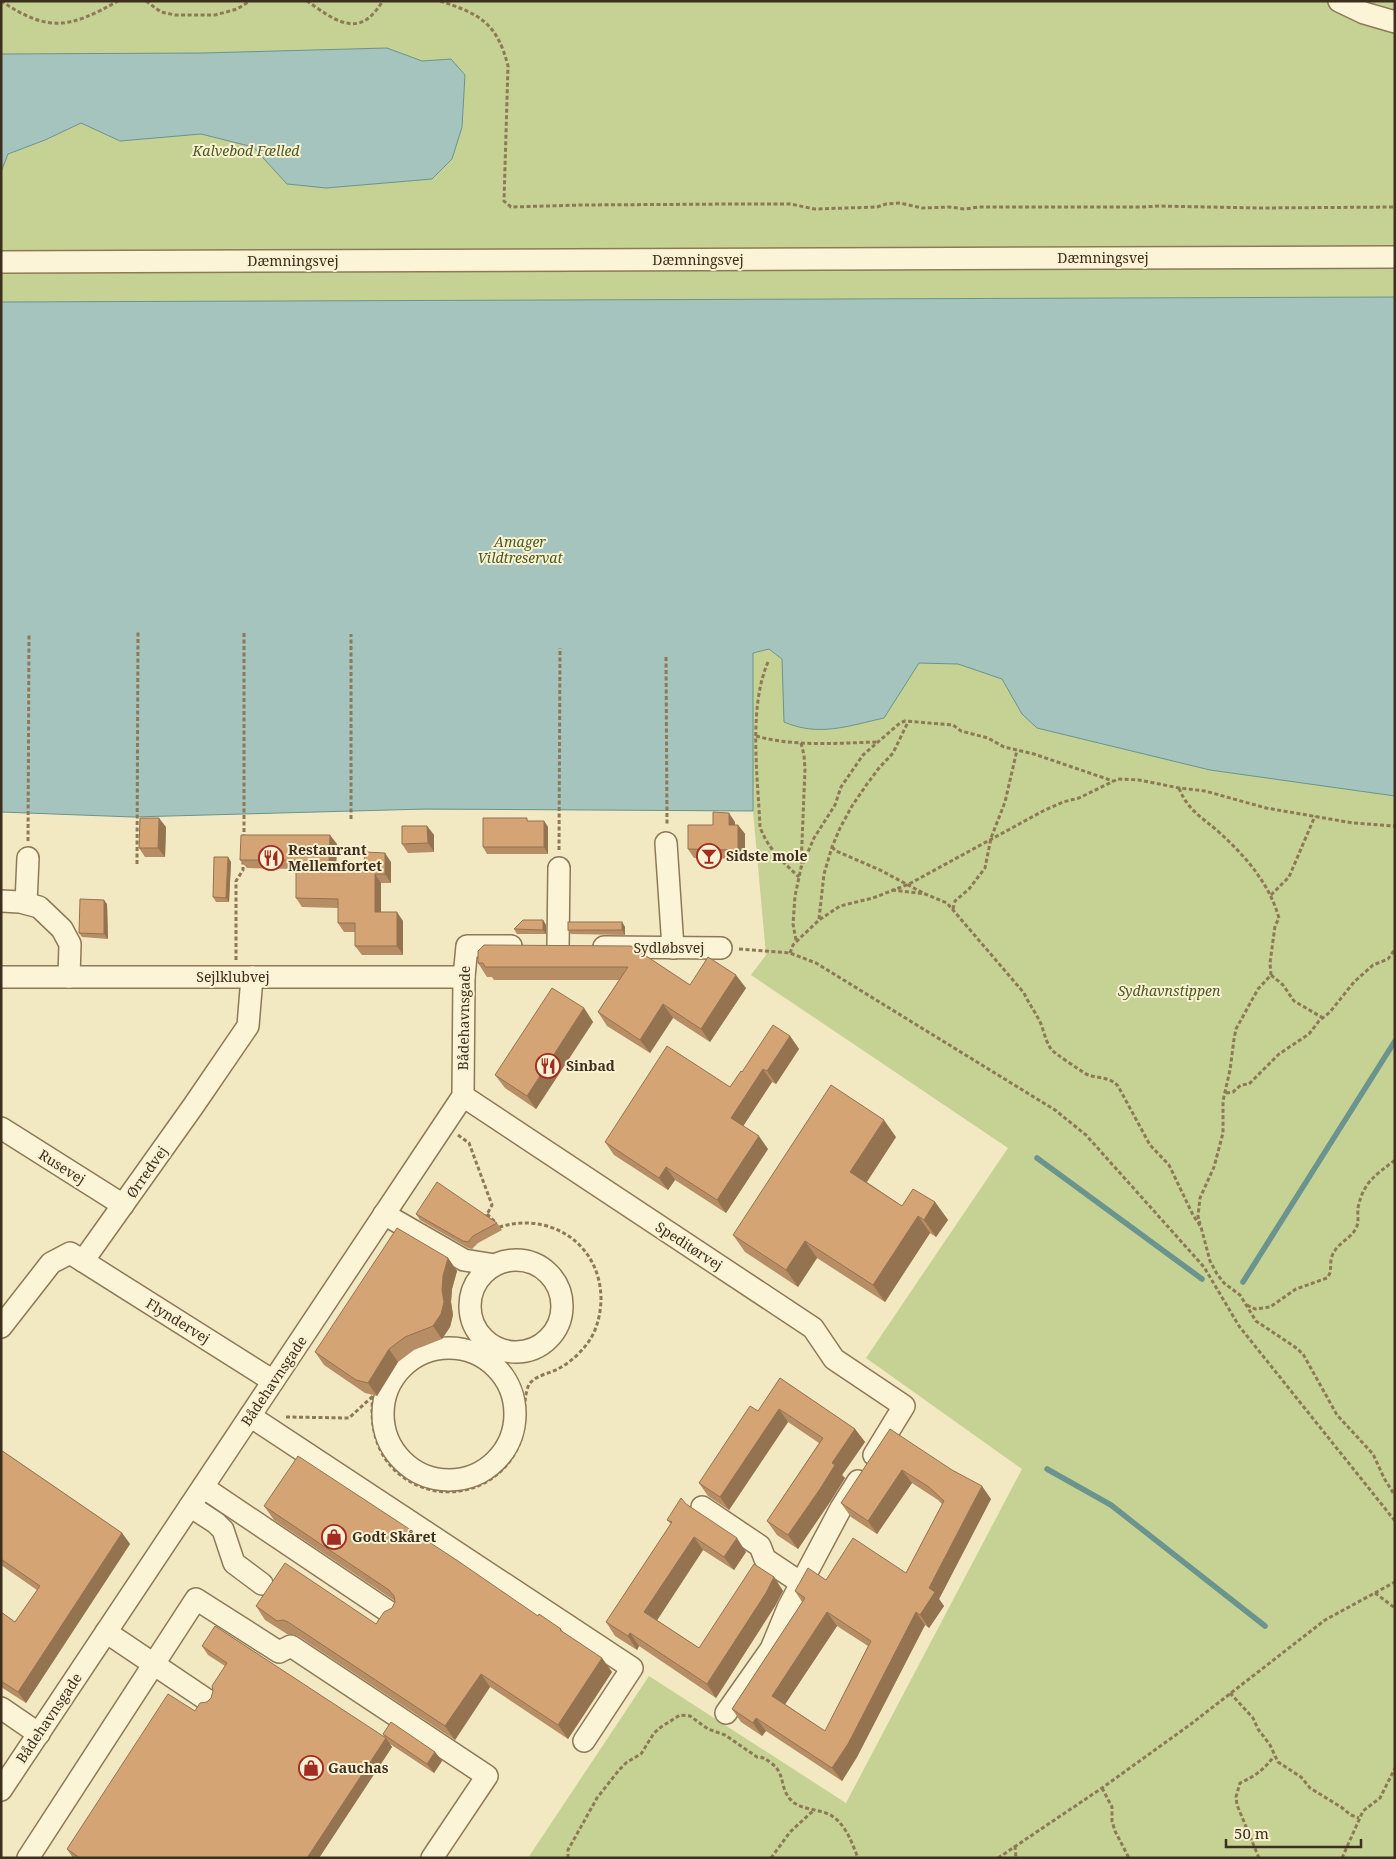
<svg xmlns="http://www.w3.org/2000/svg" width="1396" height="1859" font-family="'Noto Serif',serif">
<rect width="100%" height="100%" fill="#f2e8c2"/>
<!-- green -->
<path fill="#c5d294" d="M1,1h1394v1857h-867l121,-182 197,127 176,-334 -156,-111 142,-210 -257,-173 15,-20 -13,-144v-93l-15,92h-737z"/>
<!-- water -->
<g fill="#a5c4be" stroke="#6a948d">
<path d="M387,48l35,13 29,-2 14,16 -3,52 -10,32 -20,20 -106,9 -39,-4 -34,-37 -52,-13 -81,7 -39,-18 -36,17 -37,14 -7,18v-118l202,-1z"/>
<path d="M1395,297v499l-185,-26 -173,-42 -15,-14 -20,-35 -44,-15 -39,-1 -35,55c-36,8 -65,19 -100,4l-2,-63 -13,-10 -16,4v158l-327,-2 -293,8 -132,-5v-510z"/>
</g>
<g fill="none" stroke-linecap="round" stroke-linejoin="round">
<!-- stream -->
<g stroke="#6a948d" stroke-width="5.5">
<path d="M1037,1158l165,121"/>
<path d="M1243,1282l152,-241"/>
<path d="M1047,1469l64,36 154,121"/>
</g>
<defs>
<g id="minor">
<path d="M1339,1l25,12 31,9"/>
<path d="M1,262l1394,-5"/>
<path d="M666,843l7,105"/>
<path d="M1,901l19,1 19,5 23,22 8,15 -1,33"/>
<path d="M26,903l2,-45"/>
<path d="M558,947l1,-79"/>
<path d="M604,947l117,1"/>
<path d="M1,977h463"/>
<path d="M463,1096l350,232 21,31 70,47 -30,49"/>
<path d="M1,1128l122,77"/>
<path d="M384,1214l80,46 31,5"/>
<circle cx="516" cy="1306" r="46"/>
<path d="M83,1261l190,120"/>
<path d="M1,1327l50,-64 19,-10 13,8 111,-156 54,-79 4,-49"/>
<circle cx="449" cy="1414" r="66"/>
<path d="M250,1416l382,252 -48,73"/>
<path d="M203,1487l189,127"/>
<path d="M190,1506l26,17 7,7 11,33 28,21"/>
<path d="M702,1507l58,39 5,13 36,24"/>
<path d="M106,1632l101,68"/>
<path d="M1,1708l38,26"/>
<path d="M726,1713l45,-64 17,-41 53,-100 17,-27"/>
<path d="M1,1790l462,-694 1,-119 3,-31h44"/>
<path d="M28,1858l168,-259 83,53 12,-6 196,130 -55,82"/>
</g>
</defs>
<!-- minor casing -->
<use href="#minor" stroke="#8e7957" stroke-width="24"/>
<!-- path -->
<g stroke="#8e7957" stroke-width="3" stroke-dasharray="4 2.5" stroke-linecap="butt">
<path d="M1,1c48,32 69,27 117,0"/>
<path d="M146,1l15,11 14,3h40l22,-6 13,-8"/>
<path d="M307,1c15,10 38,30 57,20 8,-4 14,-13 19,-20"/>
<path d="M440,1c40,13 57,22 68,65l-4,135 7,6 70,-2 152,-1h57l25,5 62,-2 9,-3 14,-1 22,5 27,-1 16,2 14,-2h163l17,-1 102,2 134,-1"/>
<path d="M244,633v204"/>
<path d="M666,657l1,167"/>
<path d="M768,662c-20,46 -10,116 -8,165 8,22 23,35 39,50"/>
<path d="M756,736c39,11 81,7 122,6"/>
<path d="M801,743l3,12 1,14 -4,98"/>
<path d="M1179,788c9,23 23,29 41,45 26,24 49,50 59,85l-4,8 -5,37 1,12 -13,14 -22,40 -2,10 -4,31 -7,31v32l-9,34 -14,31 -2,18 2,8"/>
<path d="M351,819v-185"/>
<path d="M28,841l1,-207"/>
<path d="M832,847l4,4 44,19 45,24"/>
<path d="M559,850l1,-202"/>
<path d="M137,864l1,-233"/>
<path d="M892,890l33,4 22,9 77,90c5,11 12,20 17,31 3,8 5,18 10,25 4,5 29,21 35,25 12,5 23,2 32,12l32,59 19,20 24,50 8,12 9,34 7,13 7,9 16,12 16,26 39,26 8,7 34,61 36,39 11,24 11,18"/>
<path d="M1271,895l18,-18 26,-61"/>
<path d="M953,909l2,-8 14,-12 16,-21 6,-30 14,-36 12,-52"/>
<path d="M819,919l5,-45 8,-27 8,-19 12,-22 15,-22 12,-16 14,-15 15,-31"/>
<path d="M796,940l-3,-16 2,-28 6,-28 13,-30 21,-33 6,-18 22,-32 37,-32 5,-2 48,4 8,6 27,7 16,9 30,7 79,27"/>
<path d="M739,949l51,4 26,10 239,147 31,25 118,132 35,59 156,195"/>
<path d="M790,953l3,-8 7,-7 19,-18 21,-14 33,-8 36,-14 134,-73 20,-9 16,-4 39,-19 21,1 40,8 26,3 61,17 87,15 42,3"/>
<path d="M236,960v-79l7,-11v-9"/>
<path d="M1271,975l12,10 11,16 29,17"/>
<path d="M1226,1093l7,-1 8,-7 8,-1 30,-30 30,-20 10,-13 11,-9 24,-30 19,-17 15,-6 7,-10"/>
<path d="M458,1135l11,8 23,62 -7,13"/>
<path d="M487,1214l9,9"/>
<path d="M1247,1305l8,4 15,-2 26,-18 31,-11c6,-7 2,-14 5,-22 5,-13 17,-16 23,-26 5,-7 2,-15 3,-22 5,-26 18,-33 37,-48"/>
<path d="M373,1396c-4,30 4,63 30,81 42,30 100,13 118,-37 5,-16 1,-49 10,-58 7,-7 19,-9 27,-13 13,-7 25,-18 33,-31 7,-12 10,-27 10,-40 -1,-56 -54,-88 -104,-70"/>
<path d="M286,1417l63,1 24,-22"/>
<path d="M1375,1593l20,15"/>
<path d="M1230,1693l23,25 5,11 12,16 8,17 23,15 9,11 31,19 10,8 8,3"/>
<path d="M1102,1788l10,19v14l3,10 14,27"/>
<path d="M1015,1846l1,12"/>
<path d="M568,1858v-8l29,-52 22,-28 8,-8 14,-8 13,-21 7,-6 19,-12 10,1 18,13 17,6 32,22c6,0 9,2 14,6 15,11 8,23 19,36 10,12 30,9 42,17 14,9 20,27 26,42"/>
<path d="M771,1858l19,-26 24,-22"/>
<path d="M998,1858l104,-70 89,-64 134,-104 70,-38"/>
<path d="M1259,1858l-22,-53 -1,-8 4,-14c15,-7 24,-13 34,-27"/>
<path d="M1342,1858l21,-47 17,-13 15,-30"/>
</g>
<!-- minor -->
<use href="#minor" stroke="#fcf4d6" stroke-width="21"/>
</g>
<!-- wall -->
<g fill="#b68d64" fill-rule="evenodd">
<path d="M529,821h15l4,6v27h-61l-4,-7z"/>
<path d="M735,822v3h3l7,9v25l-51,-1 -6,-9 25,-24z"/>
<path d="M427,826l7,9v17l-26,1 -6,-9z"/>
<path d="M166,827l-1,30h-20l-6,-9z"/>
<path d="M337,844l-1,19h28l27,-1v21h-10v29l22,9v34h-41l-7,-9v-14h-11l-6,-9v-15l-36,-1 -6,-9v-29l-49,-1 -7,-8z"/>
<path d="M228,857l3,5 -2,40h-13l-3,-5z"/>
<path d="M107,904l1,35 -26,-2 -3,-4z"/>
<path d="M543,920l3,5v9h-29l-3,-5z"/>
<path d="M622,922l3,5v8l-54,-1 -3,-4z"/>
<path d="M631,946l59,39 56,3 -36,54 -37,-24 -23,35 -43,-27 -9,-14 21,-32h-125l-2,-3h-5l-9,-14z"/>
<path d="M584,1008l9,14 -57,87 -31,-21 -10,-13z"/>
<path d="M790,1036l9,13 -23,35 -4,-2 -29,44 25,23 -42,64 -51,-33 -7,10 -54,-35 -9,-13 125,-55z"/>
<path d="M896,1137l-29,45 35,24 33,-4 13,18 -12,17 -6,-4 -45,69 -68,-44 -19,29 -53,-35 -12,-17z"/>
<path d="M416,1214l81,9 5,7 -24,13 -6,6 -4,-1 -48,-28z"/>
<path d="M448,1258l9,13 -5,18 -1,13 2,13 -3,12 -8,12 -28,11 -16,12 -21,34 -12,-3 -41,-28 -9,-13z"/>
<path d="M780,1378l75,51 10,13 -23,33 3,3 -15,24 -32,47 -21,-14 -10,-14 52,-78 -31,-21 -59,88 -21,-14 -9,-13 59,-72z"/>
<path d="M890,1429l101,70 -52,100 5,7 -15,22 -4,-3 -68,132 -15,24 -76,-50 -4,5 -21,-14 -9,-13 70,-107 -7,-11 31,-11 80,-7 36,-69 -4,-4 -26,-17 -35,51 -26,-17 -10,-14zM837,1626l31,20 -43,85 -40,-27z"/>
<path d="M1,1450l121,83 8,11 -104,159 -25,-16v-75l14,10 22,-32 -36,-25z"/>
<path d="M686,1504l60,48 -12,18 -31,-20 -46,70 42,28 75,-71 9,14 -8,15 -59,92 -77,-52 -2,4 -22,-14 -9,-14 65,-98 -4,-4z"/>
<path d="M264,1506l274,110 23,13 3,4 38,25 10,14 -44,67 -78,-52 -35,53 -157,-104 -6,-2h-5l-22,-14 -9,-14 120,18 16,-16 3,-7 -121,-81z"/>
<path d="M202,1646l182,91 -1,-3 52,18 7,9 -8,12 -44,-29 2,3 -73,111h-246l-6,-9 128,-138 16,-13 14,-32 -17,-11z"/>
</g>
<!-- shaded-wall -->
<g fill="#947351">
<path d="M729,813l6,9v12l-6,-9z"/>
<path d="M159,818l7,9 -1,30 -7,-9z"/>
<path d="M544,821l4,6v27l-4,-7z"/>
<path d="M738,825l7,9v25l-7,-9z"/>
<path d="M427,826l7,9v17l-6,-9z"/>
<path d="M330,835l7,9 -1,27 -7,-8z"/>
<path d="M385,853l6,9v21l-6,-9z"/>
<path d="M228,857l3,5 -2,40 -3,-4z"/>
<path d="M375,874l6,9v38l-6,-9z"/>
<path d="M104,900l3,4 1,35 -4,-5z"/>
<path d="M397,912l6,9v34l-6,-9z"/>
<path d="M543,920l3,5v9l-3,-4z"/>
<path d="M622,922l3,5v8l-3,-5z"/>
<path d="M736,975l10,13 -36,54 -9,-13z"/>
<path d="M663,1004l10,14 -23,35 -10,-13z"/>
<path d="M584,1008l9,14 -57,87 -9,-13z"/>
<path d="M790,1036l9,13 -23,35 -9,-13z"/>
<path d="M763,1069l9,13 -32,49 -9,-13z"/>
<path d="M884,1120l12,17 -34,52 -12,-17z"/>
<path d="M759,1136l9,13 -42,64 -9,-13z"/>
<path d="M666,1167l9,13 -7,10 -9,-12z"/>
<path d="M935,1202l13,18 -12,17 -12,-17z"/>
<path d="M918,1216l12,17 -45,69 -12,-17z"/>
<path d="M805,1241l12,17 -19,29 -12,-17z"/>
<path d="M448,1258l9,13 -5,18 -1,13 2,13 -3,12 -8,12 -9,-13 9,-36 1,-14z"/>
<path d="M389,1349l9,13 -21,34 -9,-13z"/>
<path d="M779,1409l9,13 -59,88 -9,-13z"/>
<path d="M855,1429l10,13 -23,33 3,3 -15,24 -32,47 -10,-14 44,-72z"/>
<path d="M902,1470l10,13 -35,51 -9,-13z"/>
<path d="M982,1486l9,13 -52,100 5,7 -15,22 -9,-13 9,-27z"/>
<path d="M122,1533l8,11 -104,159 -8,-11z"/>
<path d="M694,1537l9,13 -49,75 -10,-13z"/>
<path d="M737,1538l9,14 -12,18 -10,-13z"/>
<path d="M774,1577l9,14 -8,15 -59,92 -9,-14z"/>
<path d="M827,1612l10,14 -55,83 -10,-13z"/>
<path d="M916,1612l9,13 -68,132 -15,24 -10,-13z"/>
<path d="M630,1633l9,13 -2,4 -9,-14z"/>
<path d="M602,1658l10,14 -44,67 -10,-14z"/>
<path d="M481,1674l9,13 -35,53 -10,-14z"/>
<path d="M756,1718l10,13 -4,5 -9,-13z"/>
<path d="M386,1738l6,9 -73,111h-12z"/>
<path d="M435,1752l7,9 -8,12 -7,-9z"/>
</g>
<!-- building -->
<g fill="#d4a474" stroke="#947351" fill-rule="evenodd">
<path d="M713,812l16,1v12h9v25l-50,-1v-24h25z"/>
<path d="M140,818h19l-1,30h-19z"/>
<path d="M483,818h44v3h17v26h-61z"/>
<path d="M402,826h25l1,17 -26,1z"/>
<path d="M241,835h89l-1,28h35l1,-11 20,1v21h-10v38h22v34h-42v-23h-17v-24l-42,-1v-38h-56z"/>
<path d="M214,857h14l-2,41 -13,-1z"/>
<path d="M80,899l24,1v34l-25,-1z"/>
<path d="M523,920h20v10l-29,-1z"/>
<rect x="568" y="922" width="54" height="8"/>
<path d="M484,945l147,1 59,39 18,-28 28,18 -35,54 -38,-25 -23,36 -42,-28 30,-45h-143l-2,-4h-5v-12z"/>
<path d="M552,988l32,20 -57,88 -32,-21z"/>
<path d="M773,1025l17,11 -23,35 -4,-2 -32,49 28,18 -42,64 -51,-33 -7,11 -54,-36 62,-96 63,41 11,-16 1,1z"/>
<path d="M831,1085l53,35 -34,52 52,34 11,-17 22,13 -11,18 -6,-4 -45,69 -68,-44 -19,29 -53,-35z"/>
<path d="M437,1182l60,41 -24,13 -5,6 -5,-1 -47,-27z"/>
<path d="M397,1228l51,30 -5,18 -1,14 2,12 -3,12 -8,12 -28,11 -16,12 -21,34 -12,-3 -41,-28z"/>
<path d="M780,1378l75,51 -23,34 3,2 -15,24 -32,46 -21,-14 56,-83 -44,-29 -59,88 -21,-14 51,-77 8,5z"/>
<path d="M890,1429l62,41 30,16 -53,102 6,4 -15,23 -4,-3 -68,132 -16,24 -76,-50 -3,5 -21,-14 73,-111 -10,-7 13,-23 18,12 27,-42 53,35 38,-72 -15,-14 -27,-17 -34,51 -27,-18zM827,1612l44,29 -46,90 -53,-35z"/>
<path d="M1,1450l121,83 -104,159 -17,-11v-69l14,10 25,-36 -39,-27z"/>
<path d="M298,1456l160,105 80,55 1,-2 22,15 -1,1 42,28 -44,67 -77,-51 -36,52 -157,-104 -5,-2 -6,1 -21,-15 29,-43 91,61 8,-12 8,-4 3,-6 -1,-6 -5,-6 -125,-84z"/>
<path d="M681,1498l5,6 51,34 -13,19 -30,-20 -50,75 55,36 55,-84 20,13 -8,16 -59,91 -77,-51 -2,3 -22,-14 66,-100 -5,-2z"/>
<path d="M215,1626l171,112 -79,120h-227l-13,-9 101,-155 27,17 5,-8 7,-1 4,-4 2,-7 -1,-5 15,-23 -25,-17z"/>
<path d="M391,1722l44,30 -8,12 -44,-30z"/>
</g>
<!-- icons -->
<defs>
<symbol id="bar-ring" viewBox="-11 -11 22 22"><circle r="9.5" fill="#f9f1d2" stroke="#a32b21" stroke-width="1.5"/><path d="M-6-5H6L.8 .8V4.5H3.5V6h-7V4.5H-.8V.8Z" fill="#a32b21"/></symbol>
<symbol id="restaurant-ring" viewBox="-11 -11 22 22"><circle r="9.5" fill="#f9f1d2" stroke="#a32b21" stroke-width="1.5"/><path d="M-5-6h1v4h1v-4h1v4h1v-4h1v5L-1.5 .5V6h-2V.5L-5-1ZM5-6V6H3V1.5H1.5Q1.5-4 5-6Z" fill="#a32b21"/></symbol>
<symbol id="shop-ring" viewBox="-11 -11 22 22"><circle r="9.5" fill="#f9f1d2" stroke="#a32b21" stroke-width="1.5"/><path d="M-5-2.5h2.3a2.7 3.5 0 0 1 5.4 0H5L5.5 6h-11ZM-1.5-2.5h3a1.5 2.3 0 0 0-3 0Z" fill="#a32b21"/></symbol>
</defs>
<g fill-rule="evenodd">
<use href="#bar-ring" x="695" y="842" width="28" height="28"/>
<use href="#restaurant-ring" x="257" y="844" width="28" height="28"/>
<use href="#restaurant-ring" x="534" y="1052" width="28" height="28"/>
<use href="#shop-ring" x="320" y="1523" width="28" height="28"/>
<use href="#shop-ring" x="297" y="1754" width="28" height="28"/>
</g>
<g text-anchor="middle" stroke-width="4" stroke-linejoin="round" paint-order="stroke">
<!-- park labels -->
<g font-size="14" font-style="italic" fill="#485b21" stroke="#f9f1d2">
<text x="246" y="156">Kalvebod Fælled</text>
<text x="520" y="547">Amager<tspan x="520" dy="16">Vildtreservat</tspan></text>
<text x="1169" y="996">Sydhavnstippen</text>
</g>
<!-- street labels -->
<g font-size="14" fill="#3c2f1d" stroke="#f9f1d2">
<text x="1103" y="263">Dæmningsvej</text>
<text x="698" y="265">Dæmningsvej</text>
<text x="293" y="266">Dæmningsvej</text>
<text x="669" y="953">Sydløbsvej</text>
<text x="233" y="982">Sejlklubvej</text>
<text transform="translate(464 1018) rotate(-89)" y="5">Bådehavnsgade</text>
<text transform="translate(62 1167) rotate(32)" y="5">Rusevej</text>
<text transform="translate(147 1172) rotate(-55)" y="5">Ørredvej</text>
<text transform="translate(689 1246) rotate(33)" y="5">Speditørvej</text>
<text transform="translate(178 1321) rotate(32)" y="5">Flyndervej</text>
<text transform="translate(274 1381) rotate(-56)" y="5">Bådehavnsgade</text>
<text transform="translate(49 1718) rotate(-56)" y="5">Bådehavnsgade</text>
</g>
<!-- poi labels -->
<g font-size="14" font-weight="bold" fill="#3c2f1d" stroke="#f9f1d2" text-anchor="start">
<text x="288" y="855">Restaurant<tspan x="288" dy="16">Mellemfortet</tspan></text>
<text x="726" y="861">Sidste mole</text>
<text x="566" y="1071">Sinbad</text>
<text x="352" y="1542">Godt Skåret</text>
<text x="328" y="1773">Gauchas</text>
</g>
</g>
<!-- border -->
<rect width="1396" height="1859" fill="none" stroke="#3c2f1d" stroke-width="5"/>
<!-- scale -->
<path d="M1226 1839v8h135v-8" fill="none" stroke="#3c2f1d" stroke-width="2.5"/>
<text x="1234" y="1839" font-size="15" fill="#3c2f1d" stroke="#f9f1d2" stroke-width="4" paint-order="stroke">50 m</text>
</svg>
